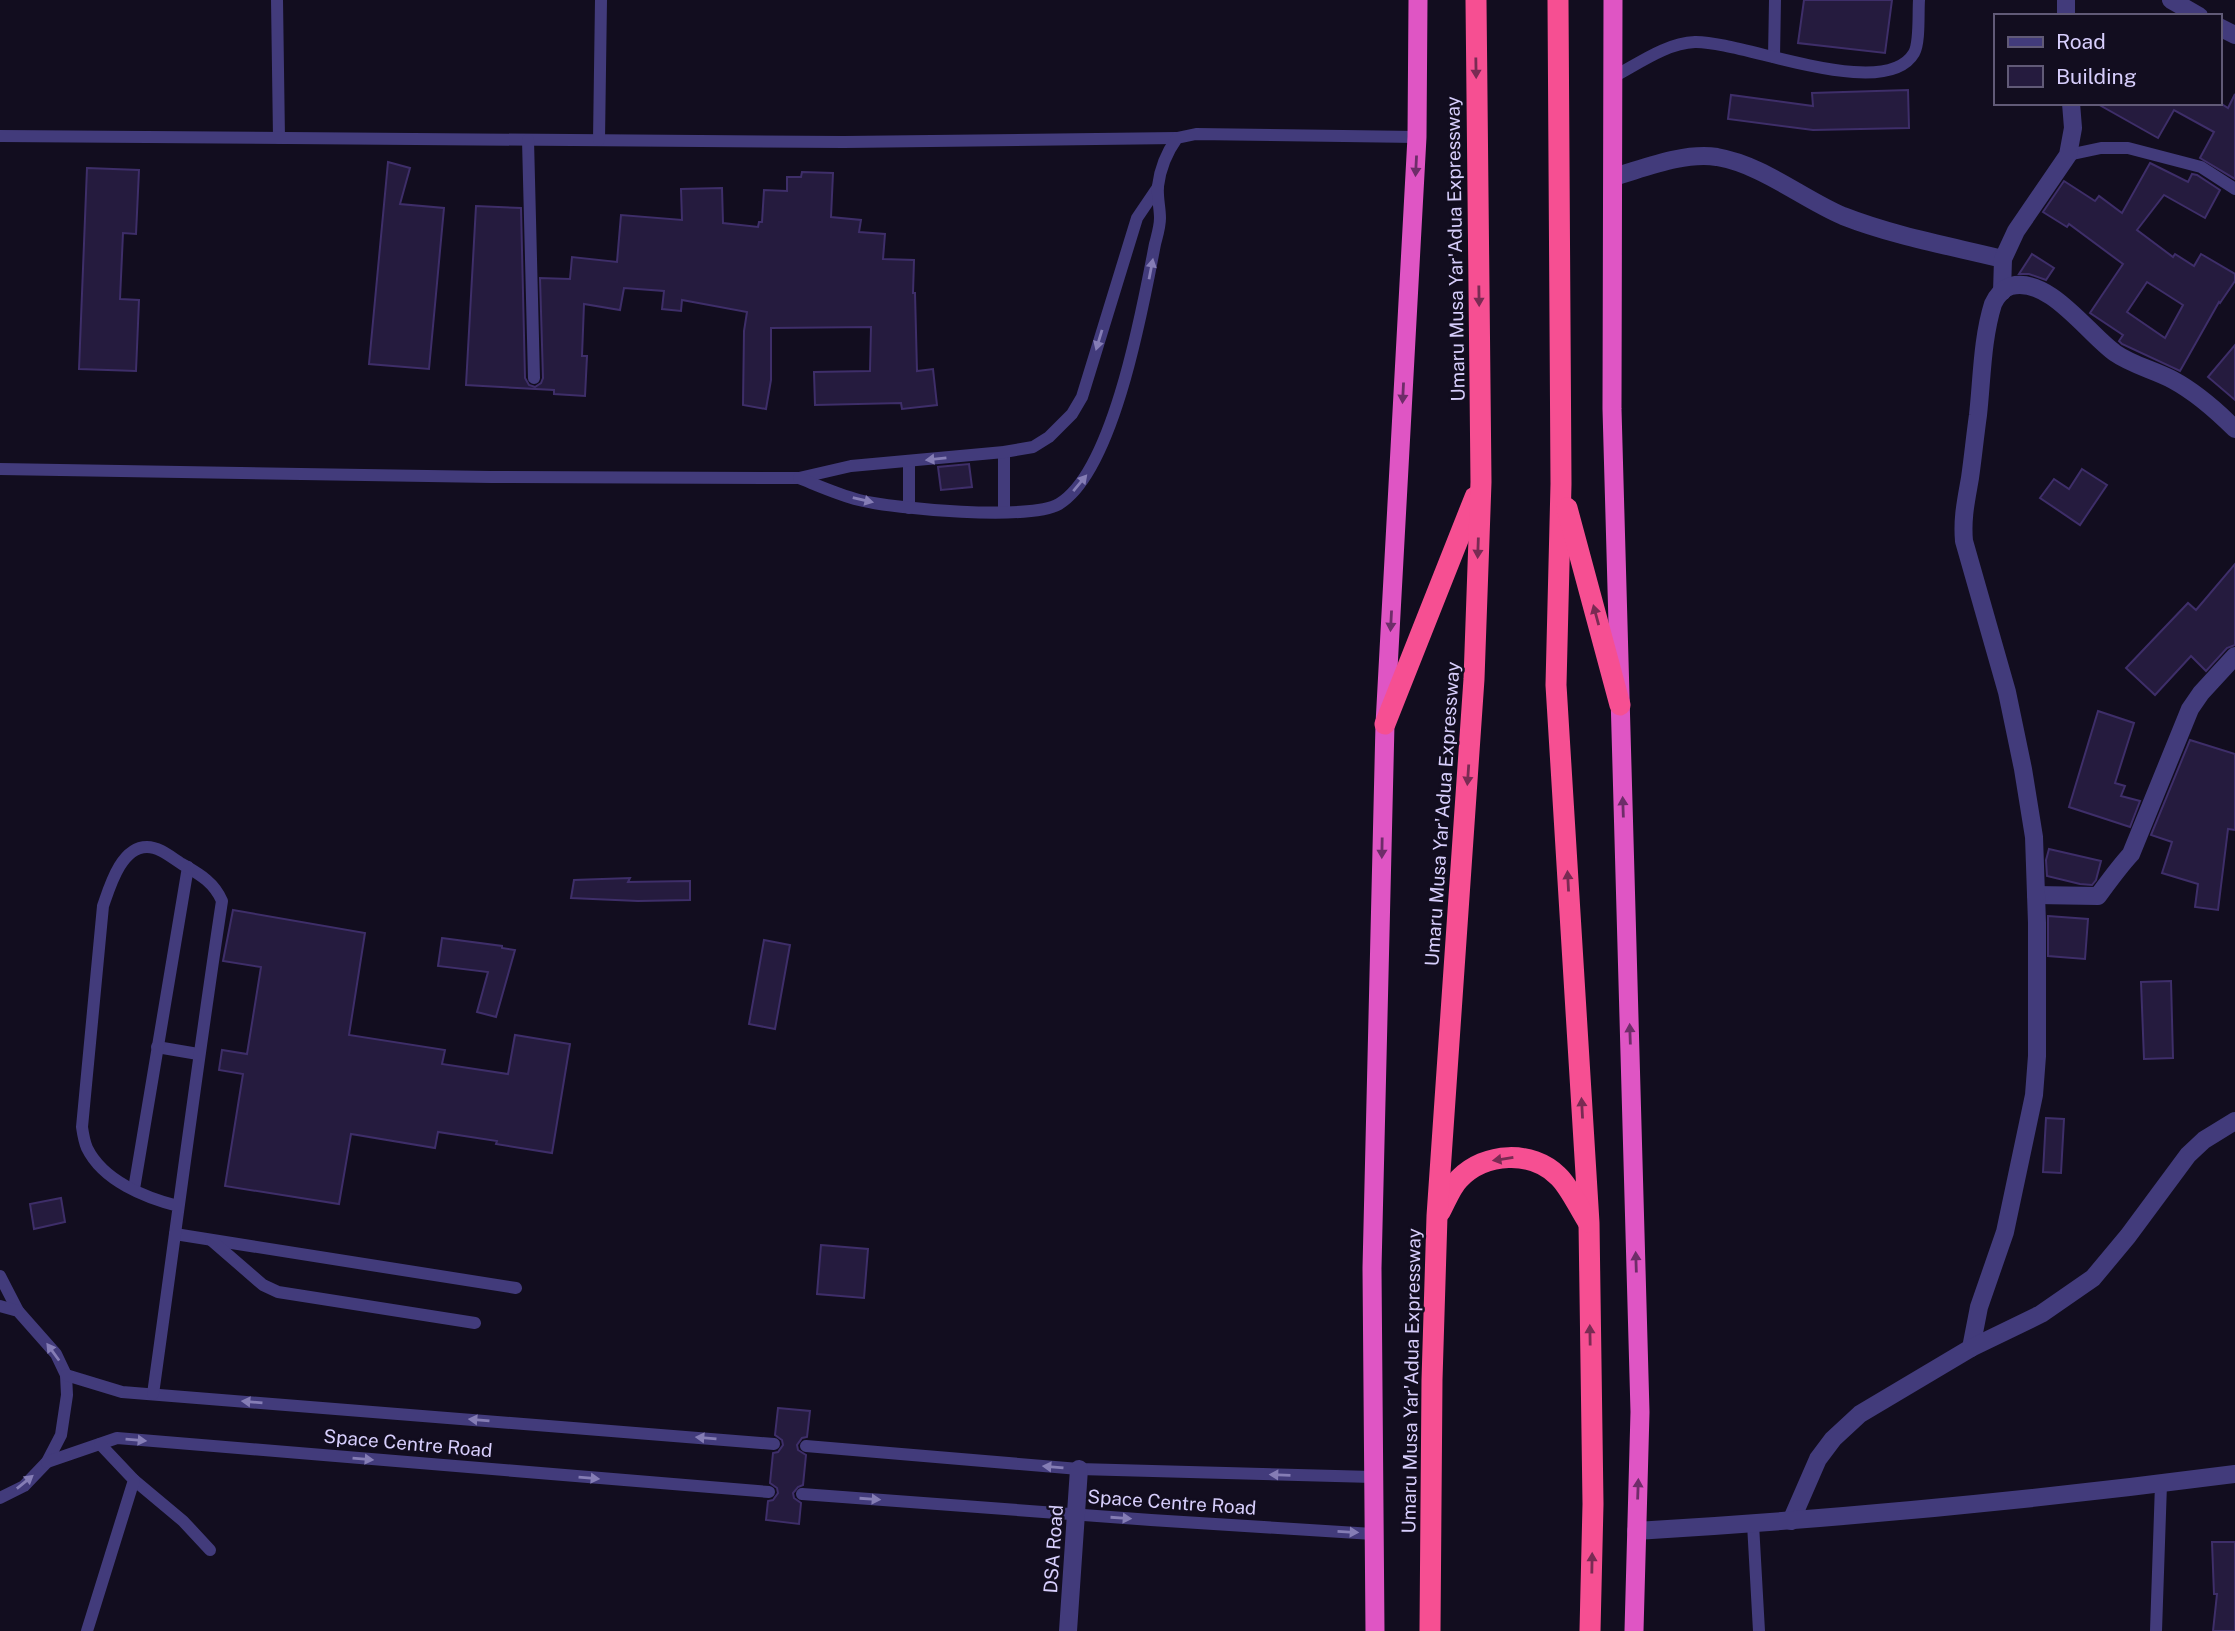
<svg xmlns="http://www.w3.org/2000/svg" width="2235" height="1631" font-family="'Public Sans',sans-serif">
<rect width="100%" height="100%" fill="#120d1f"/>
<!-- building -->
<g fill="#251b3e" stroke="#3e2e69" stroke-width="2" fill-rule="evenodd">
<path d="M1804,0h88l-7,53 -87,-10z"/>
<path d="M1908,90l1,38 -96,2 -85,-11 3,-24 82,11 -1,-13z"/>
<path d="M2235,94v85l-35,-21 14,-26 -40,-22 -16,28 -62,-35h124l8,5z"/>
<path d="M388,162l22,6 -10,36 44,4 -15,161 -60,-5z"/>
<path d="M2150,163l38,19 4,-8 5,1 23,15 -15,28 -41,-23 -27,35 36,27 2,-3 19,12 7,-12 34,20v7l-15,22 -1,-1 -39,69 -58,-27 -3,-3 4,-6 -33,-22 33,-49 -54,-40 -2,3 -24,-15 21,-31 31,20 4,-5 23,17zM2147,282l36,23 -18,33 -38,-26z"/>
<path d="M87,168l52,2 -3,64 -13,-1 -3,66 19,1 -3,71 -57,-2z"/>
<path d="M802,172l31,1 -2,44 30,3 -2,12 26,2 -2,25 31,1 -1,33h2l2,78 16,-2 4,36 -35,4 -1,-6 -86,2 -1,-33 56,-1 1,-44 -100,1v52l-5,29 -23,-4 1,-74 3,-19 -65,-12 -1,11 -19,-2 2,-18 -40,-3 -4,22 -36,-6 -2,52h5l-2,40 -31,-2v-4l-88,-5 10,-179 45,2 4,170 4,7 6,2 6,-4 2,-5 -3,-100 30,1 2,-22 45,5 4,-47 61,5 -1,-31 41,-1 1,35 35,4 1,-5h3l2,-32 23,1v-14h14z"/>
<path d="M2032,254l22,14 -8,12 -17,-6h-10z"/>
<path d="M2235,345v55l-27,-23z"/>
<path d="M969,464l3,23 -31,3 -3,-23z"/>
<path d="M2082,469l25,16 -27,40 -40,-27 14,-19 15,10z"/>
<path d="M2235,564v81l-8,3 -21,23 -15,-15 -36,39 -29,-27 62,-65 8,7z"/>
<path d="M2098,711l36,12 -19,60 10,3 -4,10 19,5 -10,26 -61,-20z"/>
<path d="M2190,740l45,14v76l-7,-1 -10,81 -23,-3 3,-23 -36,-11 10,-31 -21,-7z"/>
<path d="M2049,849l52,12 -5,19 -4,5 -12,-1 -33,-8 -1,-16z"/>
<path d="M630,878l-2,4 62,-1v19l-52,1 -67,-3 3,-18z"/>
<path d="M233,910l132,23 -16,102 96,15 -3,14 66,10 7,-39 55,9 -18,109 -56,-9 1,-3 -59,-9 -3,16 -84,-14 -12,70 -114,-18 18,-112 -24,-4 3,-20 25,4 14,-87 -38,-6z"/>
<path d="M2048,916l40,3 -3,40 -37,-3z"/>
<path d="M442,938l60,8v2l13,2 -19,67 -19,-5 11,-40 -50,-6z"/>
<path d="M764,940l26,5 -15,84 -26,-5z"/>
<path d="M2171,981l2,77 -29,1 -3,-77z"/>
<path d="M2046,1118l18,1 -3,54 -18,-1z"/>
<path d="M61,1198l4,24 -31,7 -4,-25z"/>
<path d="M821,1245l47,4 -4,49 -47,-4z"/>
<path d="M778,1408l32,3 -3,26 -5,1 -5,7 1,5 8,5 -3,30 -5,2 -5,6 1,5 7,5 -2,21 -33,-4 2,-19 5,-1 5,-7 -1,-5 -7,-5 3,-30 5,-1 5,-7 -1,-5 -7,-5z"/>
<path d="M2212,1542h23v89h-22l4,-37h-3z"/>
</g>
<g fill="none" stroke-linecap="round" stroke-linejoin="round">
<!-- service -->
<g stroke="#423b7b" stroke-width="12">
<path d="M277,0l2,138"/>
<path d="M1774,57l1,-57"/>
<path d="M1613,77c25,-13 53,-34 82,-35 48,-1 190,61 219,11 6,-10 4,-40 5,-53"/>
<path d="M0,136l844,6 333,-4"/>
<path d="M528,140l6,238"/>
<path d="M599,140l2,-140"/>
<path d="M2068,155l33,-7h27l73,19 34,22"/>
<path d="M1004,452v60"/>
<path d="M909,462v46"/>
<path d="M0,469l491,8 308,1 52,-12 153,-14 29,-5 16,-10 23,-23 10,-17 55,-179 21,-31"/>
<path d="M799,478c20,8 40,17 60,22 35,9 171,21 200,4 55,-33 84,-198 96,-260 2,-8 5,-17 5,-26 0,-10 -3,-21 -2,-32 2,-17 9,-34 19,-48l19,-4 221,3"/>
<path d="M157,1047l41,7"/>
<path d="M134,1189l54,-322"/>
<path d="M175,1234l341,54"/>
<path d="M211,1240l52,45 15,7 197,31"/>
<path d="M0,1276l18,35"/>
<path d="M0,1306l18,5 38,43 10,21 1,20 -6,40 -14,27 -23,24 -24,12"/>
<path d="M66,1375l56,17 652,52"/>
<path d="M153,1394c23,-164 44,-329 69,-493 -8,-19 -23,-27 -40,-37 -10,-6 -22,-17 -35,-17 -26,0 -37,39 -44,59l-21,221c1,7 2,14 5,21 16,33 59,50 91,58"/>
<path d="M806,1446l273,23 294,8"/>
<path d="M47,1462l70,-24 652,54"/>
<path d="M134,1480l49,41 27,29"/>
<path d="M802,1494l349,26 222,14"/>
<path d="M1753,1524l6,107"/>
<path d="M87,1631l47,-151 -34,-36"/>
<path d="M2156,1631l5,-147"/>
</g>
<!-- minor -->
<g stroke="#423b7b" stroke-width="18">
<path d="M2066,0v16"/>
<path d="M2171,0l28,16"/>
<path d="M2219,27l16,8"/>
<path d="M1613,177c32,-9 70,-25 104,-20 46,8 84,41 126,59 51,20 107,30 160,43"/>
<path d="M2002,292l1,-33 13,-28 52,-76 5,-27 -2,-25"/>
<path d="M2036,895l62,1c11,-15 21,-29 33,-42l59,-145 11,-16 34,-37"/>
<path d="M1971,1348l8,-41 26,-75 29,-137 3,-39v-133l-3,-86 -11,-68 -16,-77 -43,-151c-2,-23 2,-40 6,-63 3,-21 5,-42 8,-63 4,-36 4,-76 15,-111 3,-7 10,-16 18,-18 38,-10 77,48 104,67 17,12 39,17 58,27 24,13 43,30 62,49"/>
<path d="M1791,1521l27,-62 15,-20 27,-25 111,-66 70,-34 52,-36 35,-42 60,-81 16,-15 31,-19"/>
<path d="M1636,1531c200,-12 400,-31 599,-57"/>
<path d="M1068,1631l11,-162"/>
</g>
<!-- trunk -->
<g stroke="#df55c4" stroke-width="19">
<path d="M1613,0l-1,409 28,1003 -6,219"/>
<path d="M1375,1631l-3,-363 13,-544 32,-587 1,-137"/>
</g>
<!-- motorway -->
<g stroke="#f64f92" stroke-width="21">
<path d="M1558,0l3,484 -5,201 33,538 4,281 -3,127"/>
<path d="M1567,508l53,197"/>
<path d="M1385,724l90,-227"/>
<path d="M1440,1212c6,-11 11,-25 19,-33 26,-27 73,-29 99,-3 11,10 21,32 30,46"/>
<path d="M1430,1631l2,-251 5,-164 37,-537 7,-197 -5,-482"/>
</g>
</g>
<!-- one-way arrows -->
<defs><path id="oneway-solid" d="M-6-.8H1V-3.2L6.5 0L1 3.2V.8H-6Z" transform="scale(1.75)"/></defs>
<g fill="#792b53">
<use href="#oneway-solid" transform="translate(1476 68) rotate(89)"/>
<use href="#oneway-solid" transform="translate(1479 296) rotate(89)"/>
<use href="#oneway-solid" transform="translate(1478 548) rotate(92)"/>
<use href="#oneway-solid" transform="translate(1596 615) rotate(-105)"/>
<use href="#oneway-solid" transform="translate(1468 775) rotate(94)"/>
<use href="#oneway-solid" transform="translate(1568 881) rotate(-93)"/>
<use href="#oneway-solid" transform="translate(1582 1108) rotate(-93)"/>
<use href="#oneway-solid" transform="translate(1503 1159) rotate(171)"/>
<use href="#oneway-solid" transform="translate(1590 1335) rotate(-91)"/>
<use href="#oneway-solid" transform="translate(1592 1563) rotate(-89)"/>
</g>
<g fill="#6e2d69">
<use href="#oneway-solid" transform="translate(1416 166) rotate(93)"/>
<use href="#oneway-solid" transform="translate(1403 393) rotate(93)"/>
<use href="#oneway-solid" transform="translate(1391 621) rotate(93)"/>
<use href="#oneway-solid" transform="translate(1623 807) rotate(-92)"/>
<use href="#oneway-solid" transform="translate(1382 848) rotate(91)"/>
<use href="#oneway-solid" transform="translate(1630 1034) rotate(-92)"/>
<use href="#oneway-solid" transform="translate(1636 1262) rotate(-92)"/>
<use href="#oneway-solid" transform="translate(1638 1489) rotate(-88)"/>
</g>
<g fill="#857db5">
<use href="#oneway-solid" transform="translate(1151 269) rotate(-79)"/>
<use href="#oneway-solid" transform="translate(1099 340) rotate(107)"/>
<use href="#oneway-solid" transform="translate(936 459) rotate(174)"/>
<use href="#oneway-solid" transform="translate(1080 483) rotate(-50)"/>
<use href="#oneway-solid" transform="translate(863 500) rotate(13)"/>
<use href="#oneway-solid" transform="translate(53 1352) rotate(-126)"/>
<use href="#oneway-solid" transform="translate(252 1402) rotate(-175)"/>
<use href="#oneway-solid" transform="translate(479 1420) rotate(-175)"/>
<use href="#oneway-solid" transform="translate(706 1438) rotate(-175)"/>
<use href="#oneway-solid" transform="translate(136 1440) rotate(5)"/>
<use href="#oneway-solid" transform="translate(363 1459) rotate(5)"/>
<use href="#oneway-solid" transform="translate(1053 1467) rotate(-175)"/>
<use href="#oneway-solid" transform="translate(1280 1475) rotate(-178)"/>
<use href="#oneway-solid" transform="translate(589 1478) rotate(5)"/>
<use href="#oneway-solid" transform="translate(25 1482) rotate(-39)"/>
<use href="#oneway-solid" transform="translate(870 1499) rotate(4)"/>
<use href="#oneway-solid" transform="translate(1121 1518) rotate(4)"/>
<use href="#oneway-solid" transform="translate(1348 1532) rotate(3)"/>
</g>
<g text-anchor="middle" stroke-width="5" stroke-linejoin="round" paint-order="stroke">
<!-- street labels -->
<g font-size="19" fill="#d7cefc" stroke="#120d1f">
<text transform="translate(1455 249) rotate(-91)" y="7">Umaru Musa Yar'Adua Expressway</text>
<text transform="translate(1442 814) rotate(-86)" y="7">Umaru Musa Yar'Adua Expressway</text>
<text transform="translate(1411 1381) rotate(-89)" y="7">Umaru Musa Yar'Adua Expressway</text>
<text transform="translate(408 1443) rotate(5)" y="7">Space Centre Road</text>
<text transform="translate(1172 1502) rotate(4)" y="7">Space Centre Road</text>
<text transform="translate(1053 1549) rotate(-86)" y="7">DSA Road</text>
</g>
</g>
<!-- legend -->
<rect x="1994" y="14" width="228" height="91" fill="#120d1f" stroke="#615a77" stroke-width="2"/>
<rect x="2008" y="37" width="35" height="10" fill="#423b7b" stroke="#615a77" stroke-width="2"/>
<text x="2056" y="49" font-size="21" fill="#d7cefc">Road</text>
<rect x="2008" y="66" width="35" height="21" fill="#251b3e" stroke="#615a77" stroke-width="2"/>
<text x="2056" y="84" font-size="21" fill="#d7cefc">Building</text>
</svg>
